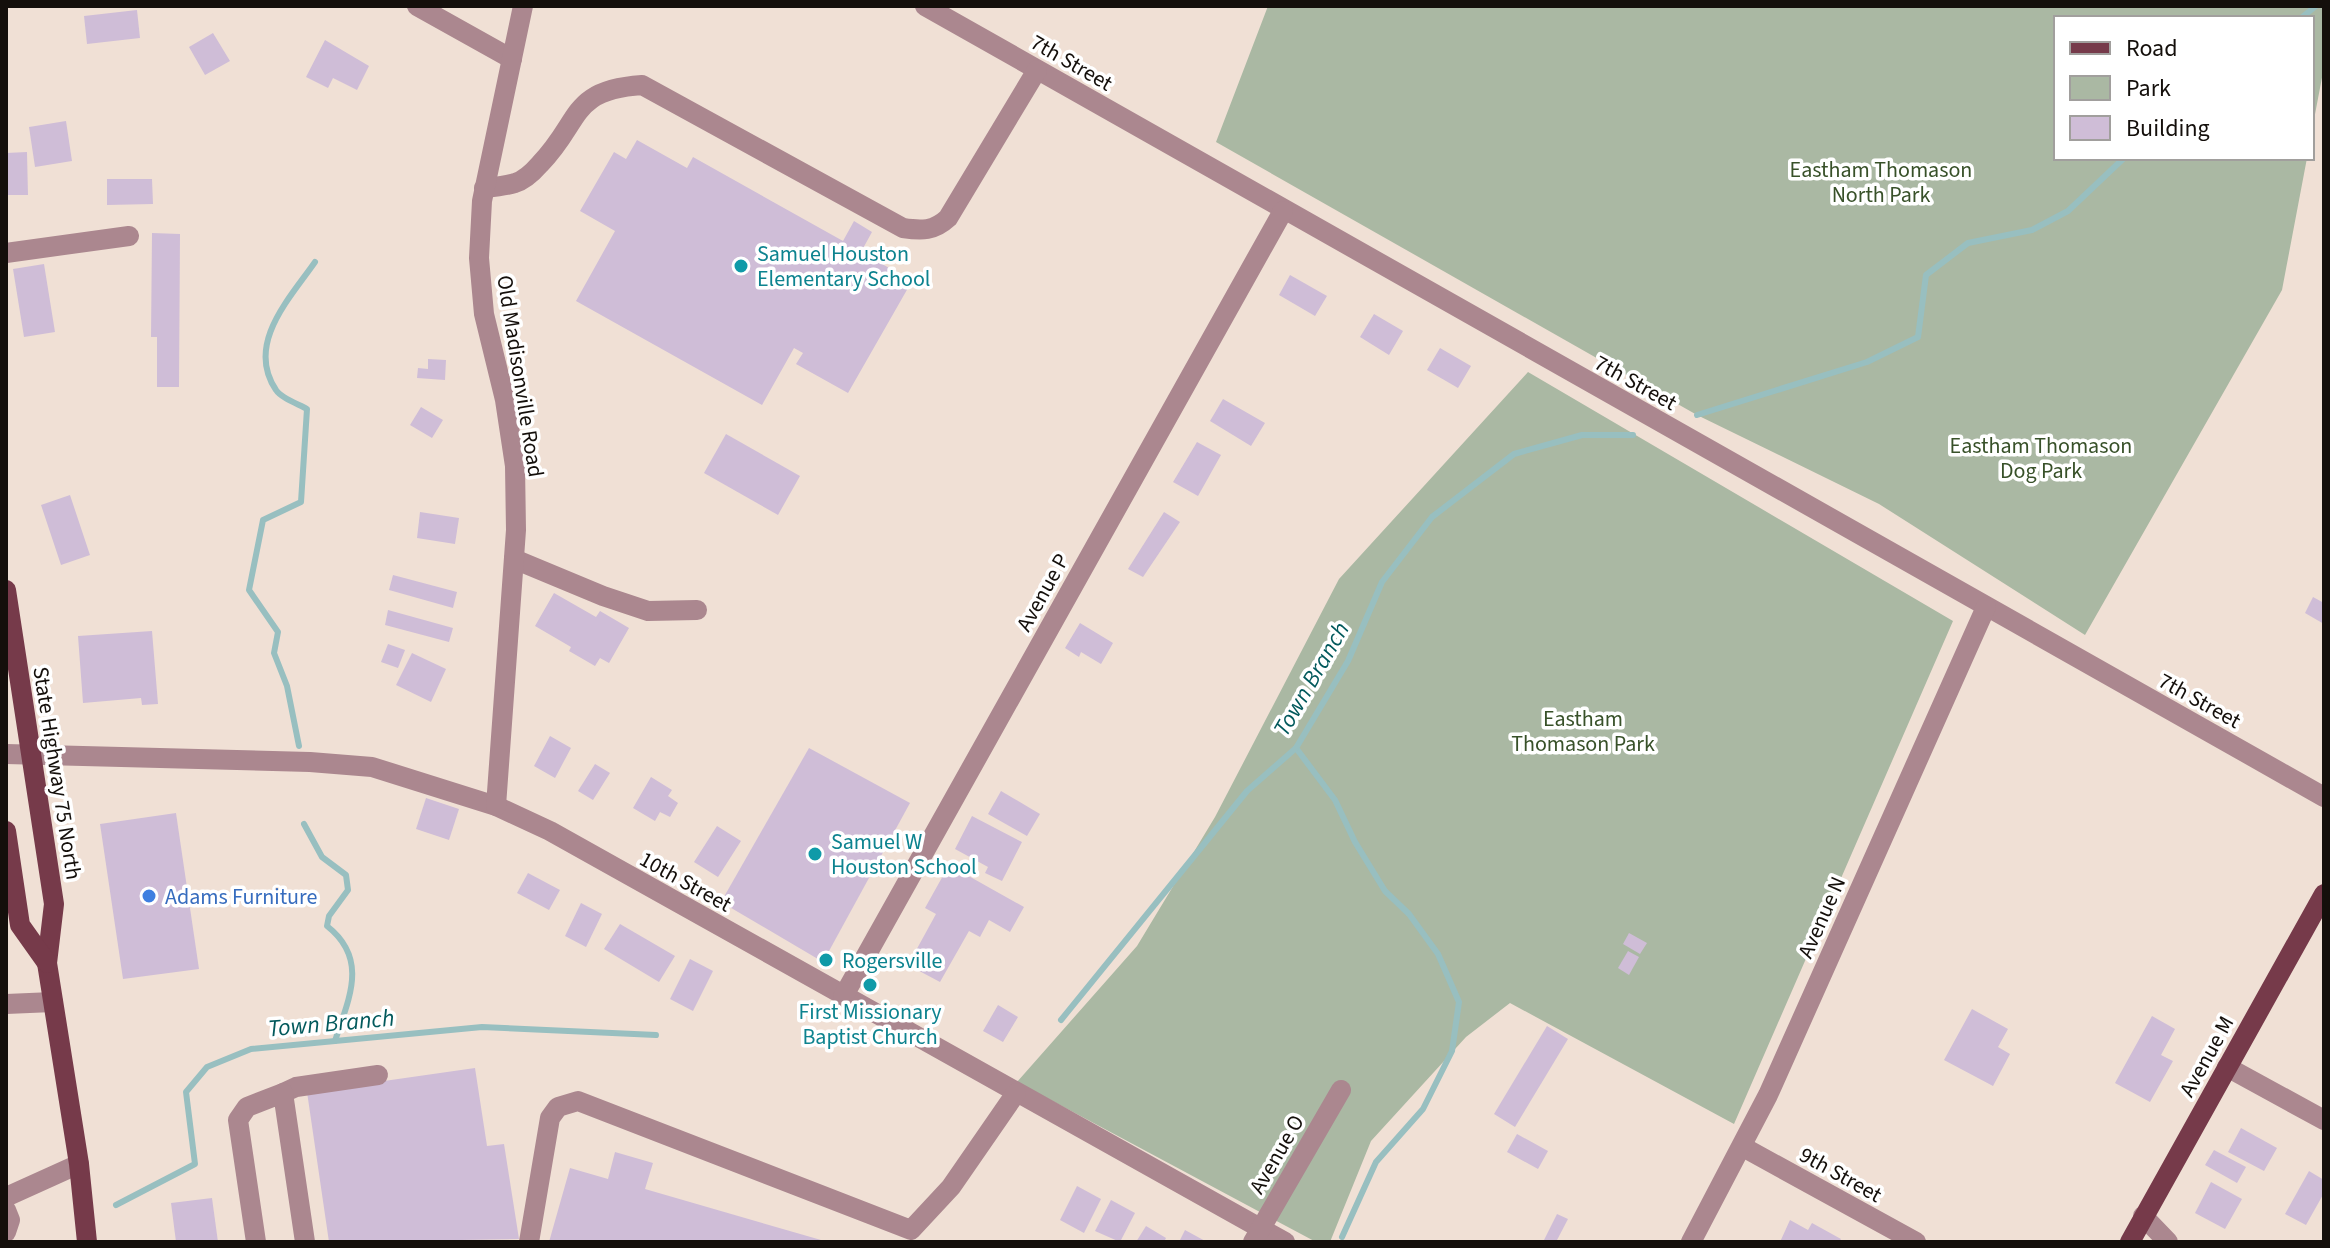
<svg xmlns="http://www.w3.org/2000/svg" width="2330" height="1248" font-family="'Source Sans 3',sans-serif">
<rect width="100%" height="100%" fill="#f0e0d5"/>
<!-- green -->
<g fill="#aab8a3">
<path d="M1268,6h1056v61l-12,63v-112h-256v140h251l-25,132 -197,345 -206,-131 -182,-89 -481,-273z"/>
<path d="M1528,372l425,249 -219,503 -224,-121 -44,34 -95,104 -41,101h-14l-299,-160 120,-136 78,-129 124,-238z"/>
</g>
<g fill="none" stroke-linecap="round" stroke-linejoin="round">
<!-- stream -->
<g stroke="#98bfc0" stroke-width="6">
<path d="M2301,18l15,-12"/>
<path d="M1697,415l170,-53 51,-25 8,-62 42,-32 64,-13 36,-19 56,-53"/>
<path d="M299,746l-12,-60 -13,-33 4,-21 -29,-42 14,-70 38,-18 6,-93c-9,-5 -26,-11 -31,-19 -31,-46 14,-92 39,-128"/>
<path d="M1296,748l39,52 20,42 30,49 24,23 29,40 21,48 -7,49 -29,58 -47,53 -34,75"/>
<path d="M304,824l18,33 24,18 2,15 -19,26 -2,10c42,33 22,72 8,115"/>
<path d="M1061,1020l186,-229 49,-43 52,-87 34,-79 50,-65 82,-63 68,-19h51"/>
<path d="M116,1205l79,-41 -9,-72 21,-25 44,-18 231,-22 174,8"/>
</g>
</g>
<!-- building -->
<g fill="#cfbdd7">
<path d="M137,10l3,28 -53,6 -3,-28z"/>
<path d="M213,33l17,28 -25,14 -16,-28z"/>
<path d="M325,40l44,26 -12,24 -24,-12 -5,10 -22,-11z"/>
<path d="M66,121l6,40 -37,6 -6,-40z"/>
<path d="M637,140l50,28 6,-11 150,84 11,-20 18,11 -11,20 51,29 -64,112 -52,-29 7,-11 -9,-5 -32,57 -186,-104 39,-70 -35,-20 34,-59 12,7z"/>
<path d="M27,152l1,43h-22v-42z"/>
<path d="M107,179h45l1,25 -46,1z"/>
<path d="M152,233l28,1 -1,153h-22v-50h-6z"/>
<path d="M44,264l11,68 -31,5 -11,-68z"/>
<path d="M1290,275l37,21 -12,20 -36,-21z"/>
<path d="M1374,314l29,17 -14,24 -29,-18z"/>
<path d="M1440,348l31,18 -13,22 -31,-18z"/>
<path d="M428,359l18,1 -1,20 -28,-2 1,-10 10,1z"/>
<path d="M1223,399l42,24 -14,23 -41,-25z"/>
<path d="M421,407l22,13 -11,18 -22,-13z"/>
<path d="M726,434l74,42 -22,39 -74,-42z"/>
<path d="M1197,442l24,13 -23,41 -25,-14z"/>
<path d="M70,495l20,60 -29,10 -20,-60z"/>
<path d="M420,512l39,6 -4,26 -38,-6z"/>
<path d="M1164,512l16,10 -37,55 -15,-8z"/>
<path d="M393,575l64,17 -4,16 -64,-18z"/>
<path d="M554,593l42,24 4,-6 29,17 -20,35 -9,-5 -5,8 -26,-15 2,-4 -36,-21z"/>
<path d="M2313,597l11,6v21l-19,-11z"/>
<path d="M388,610l65,18 -4,14 -64,-17z"/>
<path d="M1080,623l33,20 -12,21 -20,-12 -2,5 -14,-9z"/>
<path d="M152,631l6,73 -16,1 -1,-7 -58,5 -5,-67z"/>
<path d="M388,644l17,6 -7,18 -17,-6z"/>
<path d="M412,653l34,16 -15,33 -35,-17z"/>
<path d="M550,736l21,12 -16,30 -21,-12z"/>
<path d="M809,748l101,55 -87,159 -102,-60z"/>
<path d="M595,764l15,9 -17,27 -15,-9z"/>
<path d="M651,777l21,13 -4,6 10,7 -8,14 -10,-5 -5,9 -22,-13z"/>
<path d="M1001,791l39,23 -13,22 -39,-22z"/>
<path d="M426,798l33,11 -10,31 -33,-11z"/>
<path d="M176,813l23,156 -76,10 -23,-155z"/>
<path d="M972,816l50,26 -20,39 -17,-8 3,-6 -33,-18z"/>
<path d="M717,826l24,15 -23,36 -24,-15z"/>
<path d="M949,865l75,42 -14,25 -21,-12 -9,17 -11,-6 -29,51 -32,-17 28,-51 -11,-6z"/>
<path d="M528,873l32,17 -11,20 -32,-17z"/>
<path d="M581,903l21,11 -16,33 -21,-11z"/>
<path d="M620,924l55,32 -16,26 -55,-33z"/>
<path d="M1629,933l18,10 -7,11 -17,-10z"/>
<path d="M1628,951l11,6 -10,18 -11,-7z"/>
<path d="M690,959l23,12 -20,40 -23,-12z"/>
<path d="M998,1005l20,12 -15,25 -20,-11z"/>
<path d="M1972,1009l36,20 -10,18 12,7 -17,32 -49,-26z"/>
<path d="M2152,1016l23,13 -14,26 12,6 -23,41 -35,-19z"/>
<path d="M1547,1026l21,13 -53,88 -21,-13z"/>
<path d="M475,1068l12,78 17,-2 15,95 -190,3 -22,-150z"/>
<path d="M2241,1128l36,20 -13,23 -36,-19z"/>
<path d="M1517,1134l31,17 -10,18 -31,-17z"/>
<path d="M2214,1150l32,17 -9,16 -32,-18z"/>
<path d="M615,1152l38,11 -8,26 183,53h-279l21,-74 38,11z"/>
<path d="M2309,1171l15,9v13l-18,32 -21,-11z"/>
<path d="M2211,1182l31,17 -17,30 -30,-16z"/>
<path d="M1077,1186l24,13 -17,34 -24,-13z"/>
<path d="M212,1198l6,44h-42l-5,-39z"/>
<path d="M1111,1200l24,13 -15,29 -25,-11z"/>
<path d="M1557,1214l11,5 -12,23h-13z"/>
<path d="M1790,1220l18,10 4,-7 29,16 -2,3h-59z"/>
<path d="M1146,1226l20,12 -2,4h-28z"/>
<path d="M1185,1230l22,12h-28z"/>
</g>
<g fill="none" stroke-linecap="round" stroke-linejoin="round">
<!-- minor -->
<g stroke="#ab878f" stroke-width="20">
<path d="M417,6l95,53"/>
<path d="M925,6l1399,791"/>
<path d="M484,188c10,-1 22,-2 31,-5 10,-3 18,-11 25,-19 42,-43 29,-74 102,-79l261,143c19,3 31,3 45,-10l89,-148"/>
<path d="M6,253l123,-17"/>
<path d="M514,559l89,37 45,15 49,-1"/>
<path d="M6,754l304,8 62,5 124,39 54,25 735,411"/>
<path d="M496,806l20,-276 -1,-64 -10,-66 -21,-86 -5,-56 3,-57 41,-195"/>
<path d="M843,997l440,-786"/>
<path d="M6,1004l47,-2"/>
<path d="M2227,1067l97,53"/>
<path d="M283,1093l13,-6 82,-12"/>
<path d="M1743,1147l173,95"/>
<path d="M6,1197l73,-33"/>
<path d="M6,1210l4,10 -4,12"/>
<path d="M2143,1216l25,26"/>
<path d="M256,1242l-18,-122 9,-13 36,-14 22,149"/>
<path d="M529,1242l21,-124 8,-11 20,-6 333,129 40,-43 65,-94"/>
<path d="M1253,1242l88,-152"/>
<path d="M1691,1242l77,-147 218,-488"/>
</g>
<!-- major -->
<g stroke="#763a4a" stroke-width="20">
<path d="M6,590l48,314 -7,59 32,201 8,78"/>
<path d="M6,831l14,94 27,38"/>
<path d="M2130,1242l194,-348"/>
</g>
</g>
<!-- markers -->
<g fill="#0f9aa8" stroke="#fff" stroke-width="3">
<circle cx="741" cy="266" r="8"/>
<circle cx="815" cy="854" r="8"/>
<circle cx="826" cy="960" r="8"/>
<circle cx="870" cy="985" r="8"/>
</g>
<circle fill="#3f7fe0" stroke="#fff" stroke-width="3" cx="149" cy="896" r="8"/>
<g text-anchor="middle" stroke-width="7" stroke-linejoin="round" paint-order="stroke">
<!-- street labels -->
<g font-size="22" fill="#140f0b" stroke="#fff">
<text transform="translate(1072 62) rotate(30)" y="8">7th Street</text>
<text transform="translate(521 376) rotate(81)" y="8">Old Madisonville Road</text>
<text transform="translate(1636 382) rotate(29)" y="8">7th Street</text>
<text transform="translate(1042 592) rotate(-61)" y="8">Avenue P</text>
<text transform="translate(2200 700) rotate(29)" y="8">7th Street</text>
<text transform="translate(58 773) rotate(81)" y="8">State Highway 75 North</text>
<text transform="translate(686 881) rotate(29)" y="8">10th Street</text>
<text transform="translate(1821 917) rotate(-66)" y="8">Avenue N</text>
<text transform="translate(2206 1056) rotate(-61)" y="8">Avenue M</text>
<text transform="translate(1276 1154) rotate(-60)" y="8">Avenue O</text>
<text transform="translate(1841 1174) rotate(29)" y="8">9th Street</text>
</g>
<!-- park labels -->
<g font-size="22" fill="#385129" stroke="#fff">
<text x="1881" y="177">Eastham Thomason<tspan x="1881" dy="25">North Park</tspan></text>
<text x="2041" y="453">Eastham Thomason<tspan x="2041" dy="25">Dog Park</tspan></text>
<text x="1583" y="726">Eastham<tspan x="1583" dy="25">Thomason Park</tspan></text>
</g>
<!-- culture labels -->
<g font-size="22" fill="#0d838f" stroke="#fff" text-anchor="start">
<text x="757" y="261">Samuel Houston<tspan x="757" dy="25">Elementary School</tspan></text>
<text x="831" y="849">Samuel W<tspan x="831" dy="25">Houston School</tspan></text>
<text x="842" y="968">Rogersville</text>
<text x="870" y="1019" text-anchor="middle">First Missionary<tspan x="870" dy="25">Baptist Church</tspan></text>
</g>
<!-- shop labels -->
<g font-size="22" fill="#366cbe" stroke="#fff" text-anchor="start">
<text x="165" y="904">Adams Furniture</text>
</g>
<!-- water labels -->
<g font-size="24" font-style="italic" fill="#02595c" stroke="#fff">
<text transform="translate(1311 679) rotate(-60)" y="8">Town Branch</text>
<text transform="translate(331 1023) rotate(-5)" y="8">Town Branch</text>
</g>
</g>
<!-- border -->
<rect width="2330" height="1248" fill="none" stroke="#140f0b" stroke-width="16"/>
<!-- legend -->
<rect x="2054" y="16" width="260" height="144" fill="#ffffff" stroke="#a19f9d" stroke-width="2"/>
<rect x="2070" y="42" width="40" height="12" fill="#763a4a" stroke="#a19f9d" stroke-width="2"/>
<text x="2126" y="56" font-size="24" fill="#140f0b">Road</text>
<rect x="2070" y="76" width="40" height="24" fill="#aab8a3" stroke="#a19f9d" stroke-width="2"/>
<text x="2126" y="96" font-size="24" fill="#140f0b">Park</text>
<rect x="2070" y="116" width="40" height="24" fill="#cfbdd7" stroke="#a19f9d" stroke-width="2"/>
<text x="2126" y="136" font-size="24" fill="#140f0b">Building</text>
</svg>
